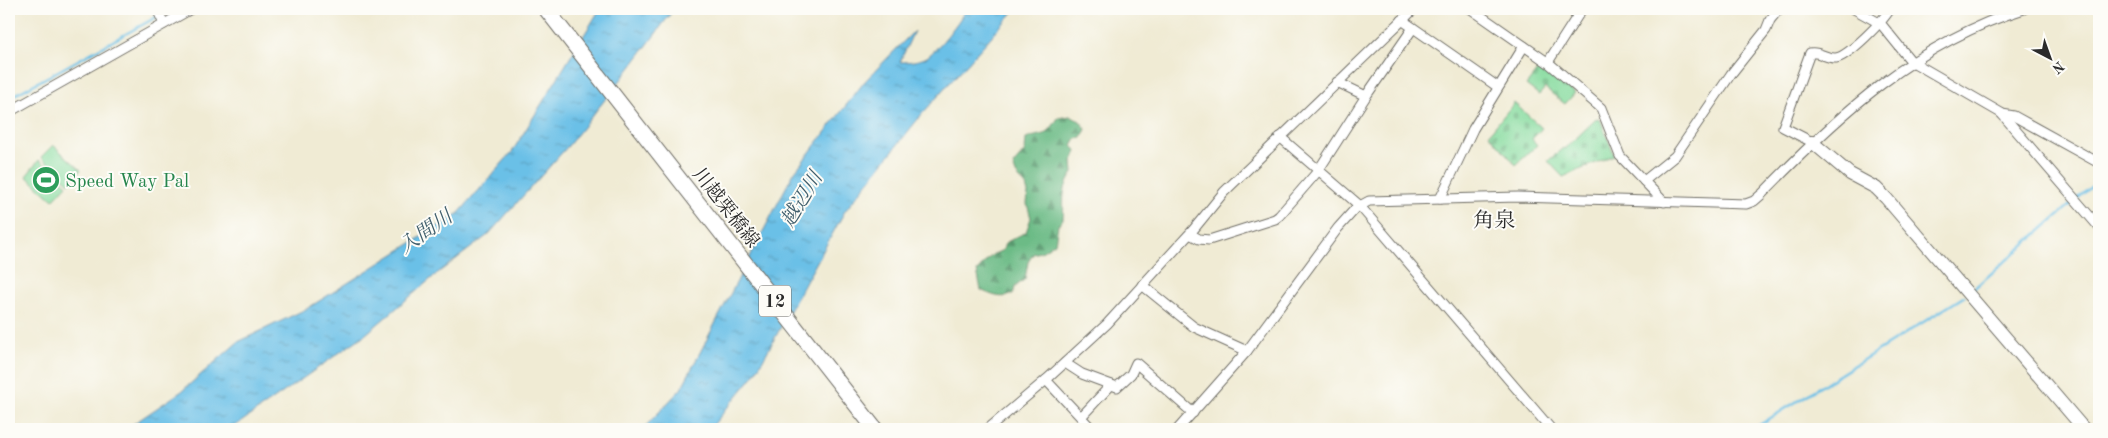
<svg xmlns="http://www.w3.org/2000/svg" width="2108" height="438" font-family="'Old Standard TT','Noto Serif JP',serif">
<defs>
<pattern id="forest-firs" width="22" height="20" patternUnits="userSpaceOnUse" patternTransform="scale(1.25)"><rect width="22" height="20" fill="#6cbb86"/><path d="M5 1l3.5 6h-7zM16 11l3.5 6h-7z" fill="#59986e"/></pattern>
<pattern id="cemetery-stones" width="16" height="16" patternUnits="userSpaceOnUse" patternTransform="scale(1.25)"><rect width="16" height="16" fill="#86db9f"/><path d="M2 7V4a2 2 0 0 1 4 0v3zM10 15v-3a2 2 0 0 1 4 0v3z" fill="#74bc89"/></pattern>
<pattern id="water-ripples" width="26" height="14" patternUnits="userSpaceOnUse" patternTransform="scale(1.25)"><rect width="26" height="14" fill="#6bc0e7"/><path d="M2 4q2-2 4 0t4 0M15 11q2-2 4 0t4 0" fill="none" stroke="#589cbb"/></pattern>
</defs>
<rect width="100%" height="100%" fill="#fdfcf7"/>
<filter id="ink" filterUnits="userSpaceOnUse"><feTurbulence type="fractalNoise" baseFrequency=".02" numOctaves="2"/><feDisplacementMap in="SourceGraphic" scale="10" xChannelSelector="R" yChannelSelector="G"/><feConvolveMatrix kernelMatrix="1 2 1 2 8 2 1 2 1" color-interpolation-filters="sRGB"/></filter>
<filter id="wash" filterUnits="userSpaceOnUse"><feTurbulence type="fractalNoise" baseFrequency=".0096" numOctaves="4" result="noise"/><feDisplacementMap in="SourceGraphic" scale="20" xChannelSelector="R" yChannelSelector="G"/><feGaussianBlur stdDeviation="1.12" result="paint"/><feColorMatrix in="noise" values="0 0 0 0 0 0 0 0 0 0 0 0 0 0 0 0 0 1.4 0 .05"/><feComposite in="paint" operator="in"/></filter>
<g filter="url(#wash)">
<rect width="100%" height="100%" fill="#f0ebd4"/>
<!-- green -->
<g fill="#86db9f" stroke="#588365">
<path d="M53,145l28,25 -12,13 -28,-26z"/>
<path d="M39,160l28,25 -14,15 -27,-24z"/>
</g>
<!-- forest -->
<path fill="url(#forest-firs)" stroke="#4c7358" d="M1070,116l10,5 6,8 -4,9 -6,1 -4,7 4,4 -1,6 -3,6 1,11c-13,19 -8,24 -10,46l-5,6 -3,18 -12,8 -10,3 -5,8 -3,17 -10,8 -2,7c-11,6 -22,1 -32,-4l-4,-19 15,-16 11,-5 2,-7 21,-11 5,-14 -4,-14 1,-11 -2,-7 -10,-12 -3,-9 12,-14 1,-12c21,-8 19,0 32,-21z"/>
<!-- cemetery -->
<g fill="url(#cemetery-stones)" stroke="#588365">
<path d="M1542,65l33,28 -10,11 -20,-16 -6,7 -13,-10z"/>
<path d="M1514,103l28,25 -10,11 5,6 -21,20 -27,-31z"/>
<path d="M1600,119l14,36 -51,22 -15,-16 15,-13 2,1 30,-29z"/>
</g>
<!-- water -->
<g fill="url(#water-ripples)" stroke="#4b7689">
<path d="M600,9h74l-43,58 -63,79 -80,89 -49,37 -73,62 -135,95h-105l56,-38 56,-49 70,-34 151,-95 53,-61z"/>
<path d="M966,9h50l-94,105 -77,97 -90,163 -45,55h-67l38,-40 112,-215 72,-93 49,-50 -14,31c8,0 20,-1 27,-5 11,-8 33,-36 39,-48z"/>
</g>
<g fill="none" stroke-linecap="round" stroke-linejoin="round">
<!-- stream -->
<g stroke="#6bc0e7" stroke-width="2.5">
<path d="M9,98l162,-89"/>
<path d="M1971,291l128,-111"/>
<path d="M1753,429l212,-133"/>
</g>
</g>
</g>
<g filter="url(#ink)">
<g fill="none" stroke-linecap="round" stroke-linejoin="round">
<defs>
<g id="street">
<path d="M157,9l7,15"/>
<path d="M1471,9l79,55 51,44 19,48 44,46"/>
<path d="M1854,9l27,15 30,37 90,52 98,114"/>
<path d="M1402,20l96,67"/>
<path d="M1548,62l34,-53"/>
<path d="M1337,82l29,14"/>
<path d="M9,112l182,-103"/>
<path d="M2002,114l12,2 85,47"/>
<path d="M1280,137l79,68 192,224"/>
<path d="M1812,142l-29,-15 27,-74c10,-2 16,6 26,5 13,-2 47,-37 54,-49"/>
<path d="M1644,181l31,-25 56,-82 35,-44 4,-10 9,-11"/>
<path d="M1440,199l33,-70 51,-83"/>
<path d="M1190,234l9,5 10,1 66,-21 4,-3 39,-45 48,-75 47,-68"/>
<path d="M1142,285l52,42 53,24"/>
<path d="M1065,363l17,11 35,13 14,-13 5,-11 57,50"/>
<path d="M1046,380l46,49"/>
<path d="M1081,417l30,-32"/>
<path d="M988,429l58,-49 61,-56 86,-94 31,-38 190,-183"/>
<path d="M1178,429l69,-78 91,-123 18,-20 13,-7 149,-4 228,7 8,-3 8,-7c76,-79 155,-152 262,-185"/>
</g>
<path id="secondary" d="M1812,142l38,32 26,14 10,10 198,231"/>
<path id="primary" d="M546,9l329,420"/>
</defs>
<!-- street casing -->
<use href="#street" stroke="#706e66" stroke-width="11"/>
<!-- secondary casing -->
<use href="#secondary" stroke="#706e66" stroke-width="14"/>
<!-- primary casing -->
<use href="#primary" stroke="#706e66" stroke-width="17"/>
<!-- street -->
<use href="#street" stroke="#fff" stroke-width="9"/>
<!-- secondary -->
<use href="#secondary" stroke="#fff" stroke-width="12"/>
<!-- primary -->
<use href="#primary" stroke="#fff" stroke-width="15"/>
</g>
</g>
<!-- icons -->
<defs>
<symbol id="stadium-disc" viewBox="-11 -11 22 22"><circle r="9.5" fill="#2e9e5b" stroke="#fdfcf7"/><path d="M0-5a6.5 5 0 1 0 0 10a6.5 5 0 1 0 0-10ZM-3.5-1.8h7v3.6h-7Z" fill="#fff"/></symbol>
</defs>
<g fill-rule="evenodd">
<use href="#stadium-disc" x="30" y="164" width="32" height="32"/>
</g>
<g text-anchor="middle" stroke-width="4" stroke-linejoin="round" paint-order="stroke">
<!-- shield labels -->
<rect fill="#fdfcf7" stroke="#6a6a68" stroke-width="1" x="759" y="285.5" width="32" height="31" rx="4"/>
<g font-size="18" font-weight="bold" fill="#2b2b2b">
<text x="775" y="307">12</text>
</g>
<!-- leisure labels -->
<g font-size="19" fill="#27864d" stroke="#fdfcf7" text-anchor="start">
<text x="65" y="187">Speed Way Pal</text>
</g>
<!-- street labels -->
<g font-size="19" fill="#2b2b2b" stroke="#fdfcf7">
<text transform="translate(727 207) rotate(52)" y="7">川越栗橋線</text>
</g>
<!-- water labels -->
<g font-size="20" font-style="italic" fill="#415f6d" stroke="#fdfcf7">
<text transform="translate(801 199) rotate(-59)" y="7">越辺川</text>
<text transform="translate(425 231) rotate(-35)" y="7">入間川</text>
</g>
<!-- quarter labels -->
<g font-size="21" fill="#2b2b2b" stroke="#fdfcf7">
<text x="1494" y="227">角泉</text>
</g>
</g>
<!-- margin -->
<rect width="2108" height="438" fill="none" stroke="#fdfcf7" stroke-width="30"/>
<!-- north arrow -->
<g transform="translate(2050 58) rotate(139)" stroke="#fdfcf7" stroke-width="4" paint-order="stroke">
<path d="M0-4L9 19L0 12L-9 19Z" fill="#2b2b2b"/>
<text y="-8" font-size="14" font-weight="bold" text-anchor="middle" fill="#2b2b2b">N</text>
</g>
</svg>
